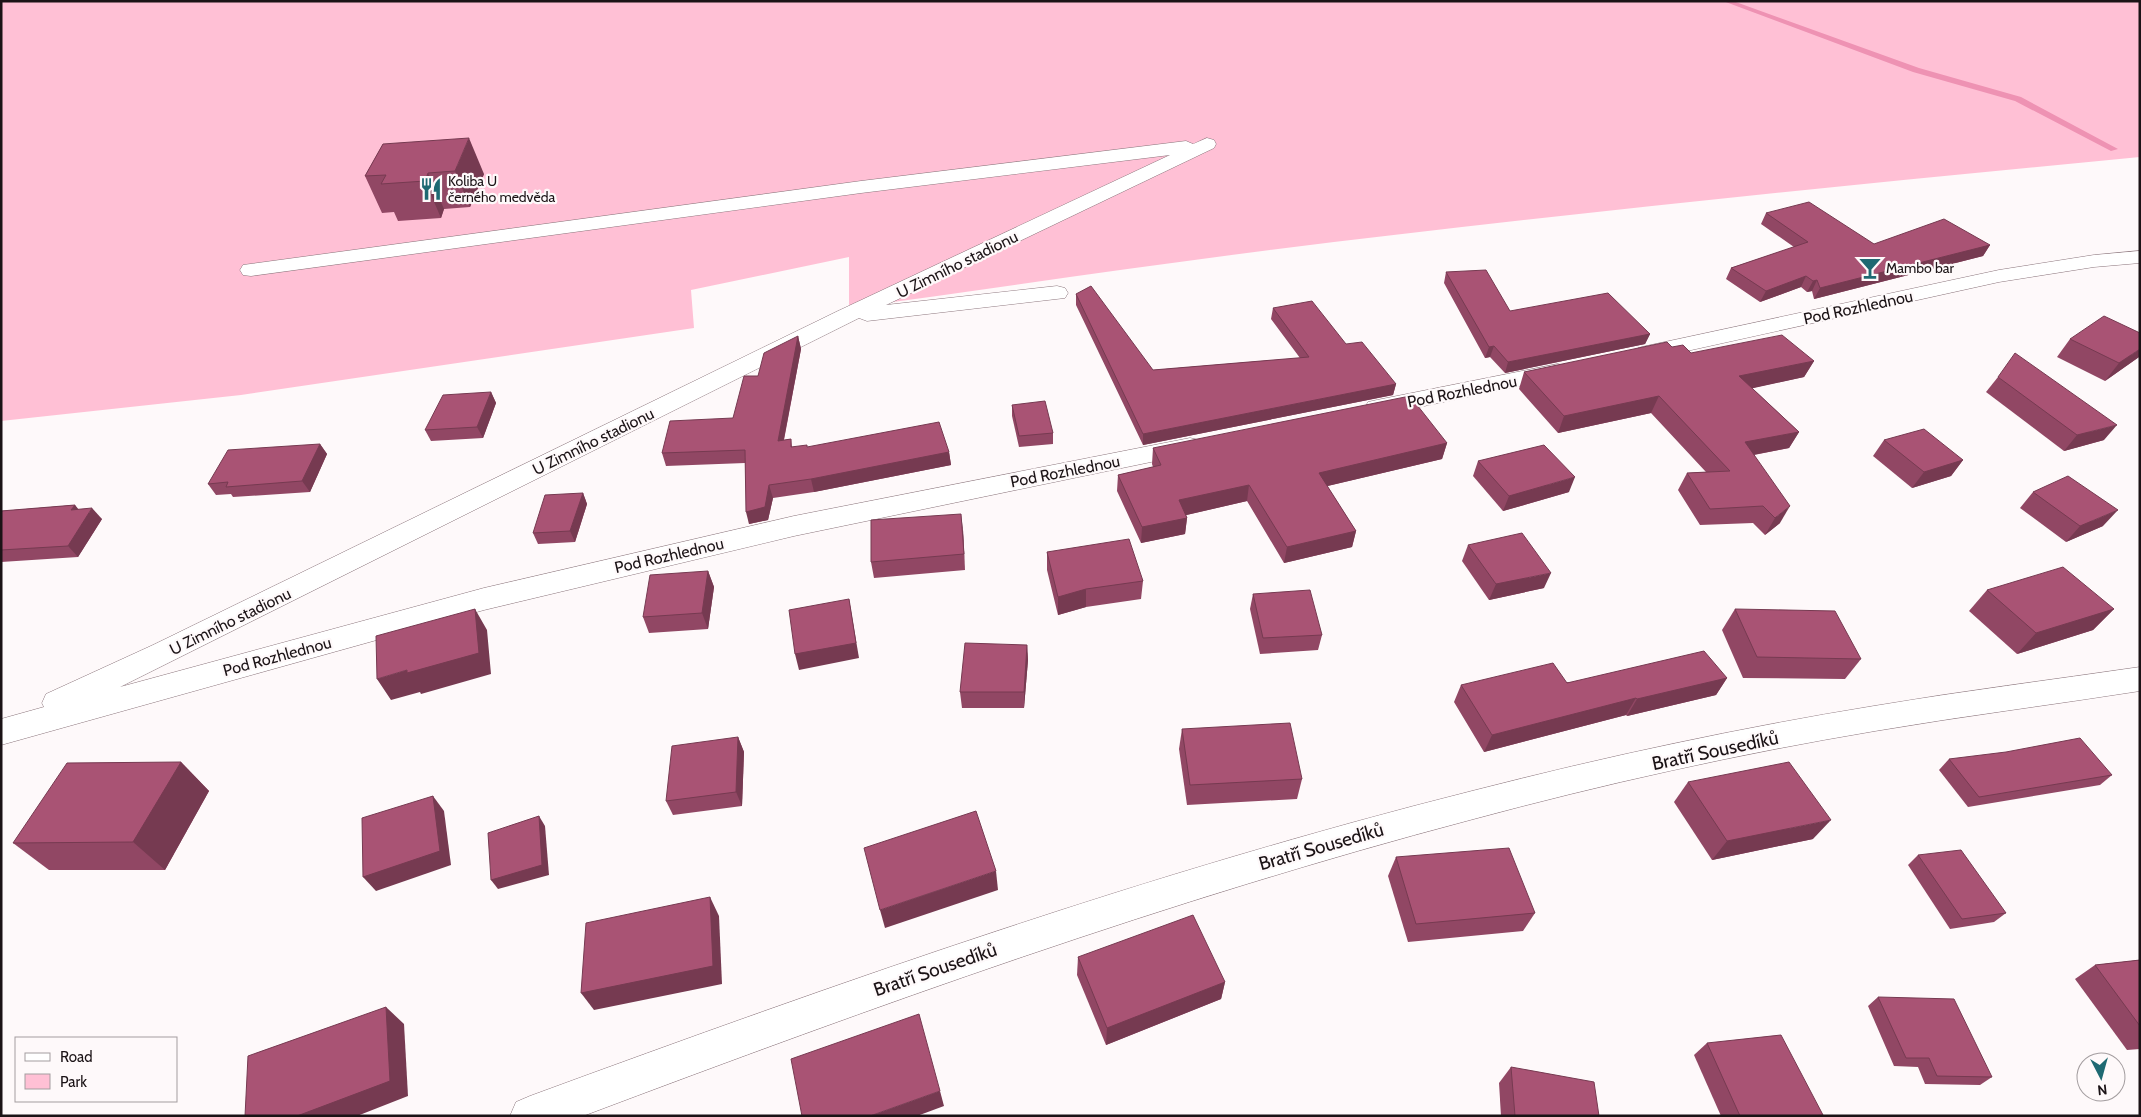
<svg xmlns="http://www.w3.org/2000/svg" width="2141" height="1117" font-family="Cabin,sans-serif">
<rect width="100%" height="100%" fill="#fef9fa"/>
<!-- green -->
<path fill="#ffc0d5" d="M1,1h2139v156c-291,28 -581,57 -870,93 -141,18 -281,39 -421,58v-51l-158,33 3,38 -453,67 -240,26z"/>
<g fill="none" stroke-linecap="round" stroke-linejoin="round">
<!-- stream -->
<path fill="#ee92b3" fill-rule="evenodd" d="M1723,1h10l186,67 102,29 97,52 -7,2 -96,-50 -102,-29z"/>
<defs>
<g id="minor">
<path d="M1207,138l7,2 2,4 -2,4 -328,157 171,-19 8,2 3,5 -3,5 -198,23 -8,-3 -739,369 364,-99 310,-72 396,-78 9,2 4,6 -4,6 -405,84 -310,74 -483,135v-26l43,-12 -2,-4 4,-9 107,-49 685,-334 332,-156 -309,38 -610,83 -8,-1 -3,-5 3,-5 618,-84 325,-40 7,3z"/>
<path d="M2140,251v12l-46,4 -95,15 -353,78 -8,-2 -4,-5 4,-5 8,-2 353,-76 95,-15z"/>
<path d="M1558,364l8,2 4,5 -4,5 -189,40 -9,-2 -3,-6 3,-6 9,-2z"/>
<path d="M2140,667v24c-89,14 -177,25 -265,40 -137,23 -272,53 -405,89 -302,80 -595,186 -887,296h-73l6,-14 14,-6c310,-114 621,-224 942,-305 132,-34 267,-63 402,-85 88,-15 177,-26 266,-39z"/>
</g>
</defs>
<!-- minor casing -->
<use href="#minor" stroke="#8a747b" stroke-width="1"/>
<!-- minor -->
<use href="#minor" fill="#fff" fill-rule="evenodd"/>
</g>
<!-- wall -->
<g fill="#914764">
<path d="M383,144l101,30 -14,33 -26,2 -3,9 -43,3 -4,-9 -12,1 -17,-37z"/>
<path d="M1766,213l108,31 116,1 -7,11 -169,43 -2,-8 -5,1 -6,-5 -41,15 -34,-23 5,-11 63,-21 -33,-23z"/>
<path d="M1446,272l64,39 140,23 -5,10 -140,29 -15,-16 -5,1 -41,-75z"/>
<path d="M1076,294l77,76 147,-12 -29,-39 2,-11 73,36 50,40 -3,11 -250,50 -67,-140z"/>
<path d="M798,336l3,13 -17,91 7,-1 1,8h16l141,5 2,13 -137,27 -41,6 -5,22 -19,4 -4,-61 -79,3 -4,-13 71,-35 25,-42z"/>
<path d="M2070,339l69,18 -34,24 -48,-24z"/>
<path d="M1672,347l19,6 123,8 -10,16 -52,11 47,44 -10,16 -35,7 26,68 -15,12 -12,-12 -53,2 -22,-35 9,-17 19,-1 -55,-59 -93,20 -39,-44 5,-17z"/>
<path d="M1998,377l106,63 -40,11 -78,-59z"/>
<path d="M491,392l5,11 -13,35 -52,3 -6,-11z"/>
<path d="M1012,405l41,28v11l-34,3 -7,-31z"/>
<path d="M1884,440l79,20 -12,16 -39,12 -39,-32z"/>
<path d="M1447,443l-5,16 -115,27 29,45 -4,16 -68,16 -37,-62 -61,14 1,3 -2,16 -44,9 -24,-52 1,-16 35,-8 -1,-3 1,-16z"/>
<path d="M320,444l7,10 -17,38 -77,5 -2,-3 -15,1 -8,-11z"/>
<path d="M1478,461l91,31 -66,19 -30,-35z"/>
<path d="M2033,492l70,34 -37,16 -46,-34z"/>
<path d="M583,493l4,11 -12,38 -37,2 -5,-11z"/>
<path d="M75,505l3,5 24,9 -24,38 -77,5v-51z"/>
<path d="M963,530l2,40 -91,8 -3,-16z"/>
<path d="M1468,545l76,43 -55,12 -27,-39z"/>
<path d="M1047,552l96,29 -2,18 -55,8 -28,8 -11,-45z"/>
<path d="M708,571l6,16 -6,42 -59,4 -6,-16z"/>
<path d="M1987,590l127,19 -21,21 -76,24 -48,-43z"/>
<path d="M1253,594l69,41 -4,15 -58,4 -10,-45z"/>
<path d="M1735,609l126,50 -16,20 -102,-1 -21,-48z"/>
<path d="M1027,645l1,15 -4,48h-62l-2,-16z"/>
<path d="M1727,678l-11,17 -89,21 -1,-1 -142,37 -30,-50 7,-17z"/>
<path d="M1182,729l120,50 -5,20 -110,6 -8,-56z"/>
<path d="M738,737l6,15 -2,54 -69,9 -7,-14z"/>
<path d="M1949,759l163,16 -12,10 -132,22 -29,-37z"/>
<path d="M181,762l28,29 -44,79h-116l-36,-27z"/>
<path d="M1688,782l125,57 -101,21 -38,-58z"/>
<path d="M1918,855l88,58 -12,9 -44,7 -42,-64z"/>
<path d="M1396,857l139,56 -12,18 -115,11 -20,-66z"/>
<path d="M1078,957l147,25 -4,17 -115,46 -29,-70z"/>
<path d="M2140,960v89l-13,1 -52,-71 20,-14z"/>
<path d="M1878,997l114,80 -12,8 -55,-1 -7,-17 -24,-1 -26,-60z"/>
<path d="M1707,1043l116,72 -1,1h-101l-27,-61z"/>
<path d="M1511,1067l88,49h-98l-2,-33z"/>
</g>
<!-- shaded-wall -->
<g fill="#763a51">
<path d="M469,138l15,36 -14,33 -15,-36z"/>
<path d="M428,173l16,36 -3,9 -16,-37z"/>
<path d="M1990,245l-7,11 -169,43 6,-11z"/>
<path d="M1806,276l-5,11 -41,15 6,-11z"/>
<path d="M1817,280l-5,11 -5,1 6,-11z"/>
<path d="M1650,334l-5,10 -140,29 3,-11z"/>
<path d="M798,336l3,13 -20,105 -3,-13z"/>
<path d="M1494,346l-4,11 -5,1 4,-11z"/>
<path d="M2140,349v7l-1,1 -34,24 14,-18z"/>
<path d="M1814,361l-10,16 -73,16 8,-17z"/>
<path d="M1396,384l-3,11 -250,50v-11z"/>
<path d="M491,392l5,11 -13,35 -6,-11z"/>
<path d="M1659,396l-8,17 -93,20 6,-17z"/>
<path d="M2117,425l-13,15 -40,11 13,-16z"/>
<path d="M1799,432l-10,16 -53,10 9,-16z"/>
<path d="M1447,443l-5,16 -127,30 4,-16z"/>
<path d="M320,444l7,10 -17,38 -8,-11z"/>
<path d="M949,452l2,13 -137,27 -3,-13z"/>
<path d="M1963,460l-12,16 -39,12 12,-16z"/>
<path d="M1575,477l-6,15 -66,19 6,-15z"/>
<path d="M769,485l4,13 -5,22 -19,4 -3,-12z"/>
<path d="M1249,485l-2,16 -69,16 1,-17z"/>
<path d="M583,493l4,11 -12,38 -5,-11z"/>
<path d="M75,505l9,11 -13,-6z"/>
<path d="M1790,506l-10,17 -15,12 10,-17z"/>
<path d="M92,508l10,11 -24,38 -10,-11z"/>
<path d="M2118,510l-15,16 -37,16 14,-16z"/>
<path d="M961,514l2,16 2,40 -1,-16z"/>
<path d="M1187,518l-2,16 -44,9 1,-16z"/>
<path d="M1356,531l-4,16 -68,16 3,-16z"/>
<path d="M708,571l6,16 -6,42 -6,-16z"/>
<path d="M1551,573l-7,15 -55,12 7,-16z"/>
<path d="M1086,589v18l-28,8v-18z"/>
<path d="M849,599l10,59 -60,12 -4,-16z"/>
<path d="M475,609l12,21 4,44 -70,20 -1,-2 -29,8 -14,-21 30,-9z"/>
<path d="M2114,609l-21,21 -76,24 19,-21z"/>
<path d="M1027,645l1,15 -4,48v-16z"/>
<path d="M1727,678l-11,17 -89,21 10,-17z"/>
<path d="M1636,698l-10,17 -142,37 8,-17z"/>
<path d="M738,737l6,15 -2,54 -6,-14z"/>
<path d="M181,762l28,29 -44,79 -32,-28z"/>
<path d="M433,796l11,15 7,54 -75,26 -13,-14z"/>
<path d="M539,816l6,10 4,49 -51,14 -7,-9z"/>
<path d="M1831,820l-18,19 -101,21 15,-19z"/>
<path d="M996,871l2,19 -113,38 -5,-18z"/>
<path d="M710,897l9,19 3,68 -128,26 -13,-17z"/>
<path d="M1225,982l-4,17 -115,46 1,-17z"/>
<path d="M386,1007l18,17 4,72 -51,20h-60z"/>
<path d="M940,1091l4,15 -27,10h-47z"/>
</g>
<!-- building -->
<g fill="#a95374" stroke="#763a51">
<path d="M469,138l-14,33 -27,2 -3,8 -44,3 5,-9 -21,1 18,-32z"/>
<path d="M1809,202l65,42 70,-25 46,26 -170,43 -3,-8 -4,1 -7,-5 -40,15 -35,-23 77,-26 -42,-29z"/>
<path d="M1486,270l24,41 98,-18 42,41 -142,28 -14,-16 -5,1 -43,-75z"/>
<path d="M1091,286l62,84 156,-13 -36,-49 39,-7 34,43 16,-2 34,42 -253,50 -67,-140z"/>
<path d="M2104,316l36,17v16l-21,14 -49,-24z"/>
<path d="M1782,335l32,26 -75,15 60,56 -54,10 45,64 -15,12 -12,-12 -53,3 -23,-36 43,-2 -71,-75 -95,20 -40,-44 143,-30 5,5 11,-2 8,8z"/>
<path d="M798,336l-20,105 13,-2v8l16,-2v2l132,-25 10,30 -138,27 -42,6 -4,22 -19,5 -1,-62 -83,3 8,-32 63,-3 11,-42h14l6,-23z"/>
<path d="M2015,353l102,72 -40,10 -79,-58z"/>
<path d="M491,392l-14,35 -52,3 18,-35z"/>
<path d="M1410,396l37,47 -128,30 37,58 -69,16 -38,-62 -70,15 8,18 -45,9 -24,-52 43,-10 -8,-17z"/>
<path d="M1045,401l8,32 -34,3 -7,-31z"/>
<path d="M1924,429l39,31 -39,12 -40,-32z"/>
<path d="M320,444l-18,37 -76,6 2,-5 -20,2 20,-34z"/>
<path d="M1544,445l31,32 -66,19 -31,-35z"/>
<path d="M2068,476l50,34 -38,16 -47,-34z"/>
<path d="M583,493l-13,38 -37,2 12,-38z"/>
<path d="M75,505l-4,5 21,-2 -24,38 -67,4v-39z"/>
<path d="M961,514l3,40 -93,8v-42z"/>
<path d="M1522,533l29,40 -55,11 -28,-39z"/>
<path d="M1129,539l14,42 -57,8 -28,8 -11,-45z"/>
<path d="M2063,567l51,42 -78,24 -49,-43z"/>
<path d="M708,571l-6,42 -59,4 7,-42z"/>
<path d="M1310,590l12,45 -59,3 -10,-44z"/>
<path d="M849,599l7,44 -61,11 -6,-44z"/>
<path d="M475,609l4,44 -72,20v-3l-30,9 -1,-43z"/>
<path d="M1735,609l100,2 26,48 -104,-2z"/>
<path d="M965,643l62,2 -3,47h-64z"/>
<path d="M1704,651l23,27 -90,21 -1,-1 -144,37 -31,-50 92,-22 14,20z"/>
<path d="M1290,723l12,56 -112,6 -8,-56z"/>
<path d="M738,737l-2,55 -70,9 6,-55z"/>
<path d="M2080,738l32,37 -133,22 -30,-38 57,-7z"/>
<path d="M181,762l-48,80 -120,1 54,-80z"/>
<path d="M1789,762l42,58 -104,21 -39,-59z"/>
<path d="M433,796l7,55 -77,26 -1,-59z"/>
<path d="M976,811l20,60 -116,39 -16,-62z"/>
<path d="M539,816l3,49 -51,15 -3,-47z"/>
<path d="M1509,848l26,65 -119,11 -20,-67z"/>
<path d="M1961,850l45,63 -44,6 -44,-64z"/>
<path d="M710,897l3,69 -132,27 5,-70z"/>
<path d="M1193,915l32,67 -118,46 -29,-71z"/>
<path d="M2140,960v66l-45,-61z"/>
<path d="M1878,997l76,2 38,78 -55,-1 -8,-18h-23z"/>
<path d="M386,1007l4,74 -93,35h-52l3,-60z"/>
<path d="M919,1014l21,77 -70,25h-68l-11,-57z"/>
<path d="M1781,1035l42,80 -10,1h-73l-33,-73z"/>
<path d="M1511,1067l83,15 5,34h-84z"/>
</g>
<!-- icons -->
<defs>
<symbol id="restaurant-bare" viewBox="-9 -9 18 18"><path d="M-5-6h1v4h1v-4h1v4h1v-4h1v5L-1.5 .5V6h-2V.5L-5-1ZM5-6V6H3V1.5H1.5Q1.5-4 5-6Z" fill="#1e6972" stroke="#fef9fa" stroke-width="2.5" paint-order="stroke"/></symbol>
<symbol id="bar-bare" viewBox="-9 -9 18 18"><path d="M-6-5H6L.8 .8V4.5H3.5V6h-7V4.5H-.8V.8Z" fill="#1e6972" stroke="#fef9fa" stroke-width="2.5" paint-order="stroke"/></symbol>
</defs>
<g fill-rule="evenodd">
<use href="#restaurant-bare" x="415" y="173" width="32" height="32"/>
<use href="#bar-bare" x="1854" y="252" width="32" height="32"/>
</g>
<g text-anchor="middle" stroke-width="4.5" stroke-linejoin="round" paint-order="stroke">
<!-- far-poi labels -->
<g font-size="14" fill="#1b1316" stroke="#fef9fa" text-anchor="start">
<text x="448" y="186">Koliba U<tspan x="448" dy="16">černého medvěda</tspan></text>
<text x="1886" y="273">Mambo bar</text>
</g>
<!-- street labels -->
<g font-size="16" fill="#1b1316" stroke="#fef9fa">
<text transform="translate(957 264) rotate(-26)" y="6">U Zimního stadionu</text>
<text transform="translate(1858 307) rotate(-12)" y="6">Pod Rozhlednou</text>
<text transform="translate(1462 391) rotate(-11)" y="6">Pod Rozhlednou</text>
<text transform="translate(593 441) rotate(-26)" y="6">U Zimního stadionu</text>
<text transform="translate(1065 471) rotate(-11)" y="6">Pod Rozhlednou</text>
<text transform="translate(669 555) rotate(-13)" y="6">Pod Rozhlednou</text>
<text transform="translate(230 621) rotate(-26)" y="6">U Zimního stadionu</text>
<text transform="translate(277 656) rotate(-15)" y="6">Pod Rozhlednou</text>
</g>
<!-- near-street labels -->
<g font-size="19" fill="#1b1316" stroke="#fef9fa">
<text transform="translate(1715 750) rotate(-12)" y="7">Bratří Sousedíků</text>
<text transform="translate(1321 846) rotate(-16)" y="7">Bratří Sousedíků</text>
<text transform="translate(935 969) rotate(-19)" y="7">Bratří Sousedíků</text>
</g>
</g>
<!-- border -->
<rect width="2141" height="1117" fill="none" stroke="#1b1316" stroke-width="5"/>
<!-- legend -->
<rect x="15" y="1037" width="162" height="65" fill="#fef9fa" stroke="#a39d9f"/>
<rect x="25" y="1053" width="25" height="8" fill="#ffffff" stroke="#a39d9f"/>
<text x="60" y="1062" font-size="15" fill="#1b1316">Road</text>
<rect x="25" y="1074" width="25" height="15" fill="#ffc0d5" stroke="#a39d9f"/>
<text x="60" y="1087" font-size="15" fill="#1b1316">Park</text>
<!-- north arrow -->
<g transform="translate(2101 1077) rotate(174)"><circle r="24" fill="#fef9fa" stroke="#a39d9f"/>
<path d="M0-4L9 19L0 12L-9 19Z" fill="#1e6972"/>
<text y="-8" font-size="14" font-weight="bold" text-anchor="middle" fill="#1b1316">N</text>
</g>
</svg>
